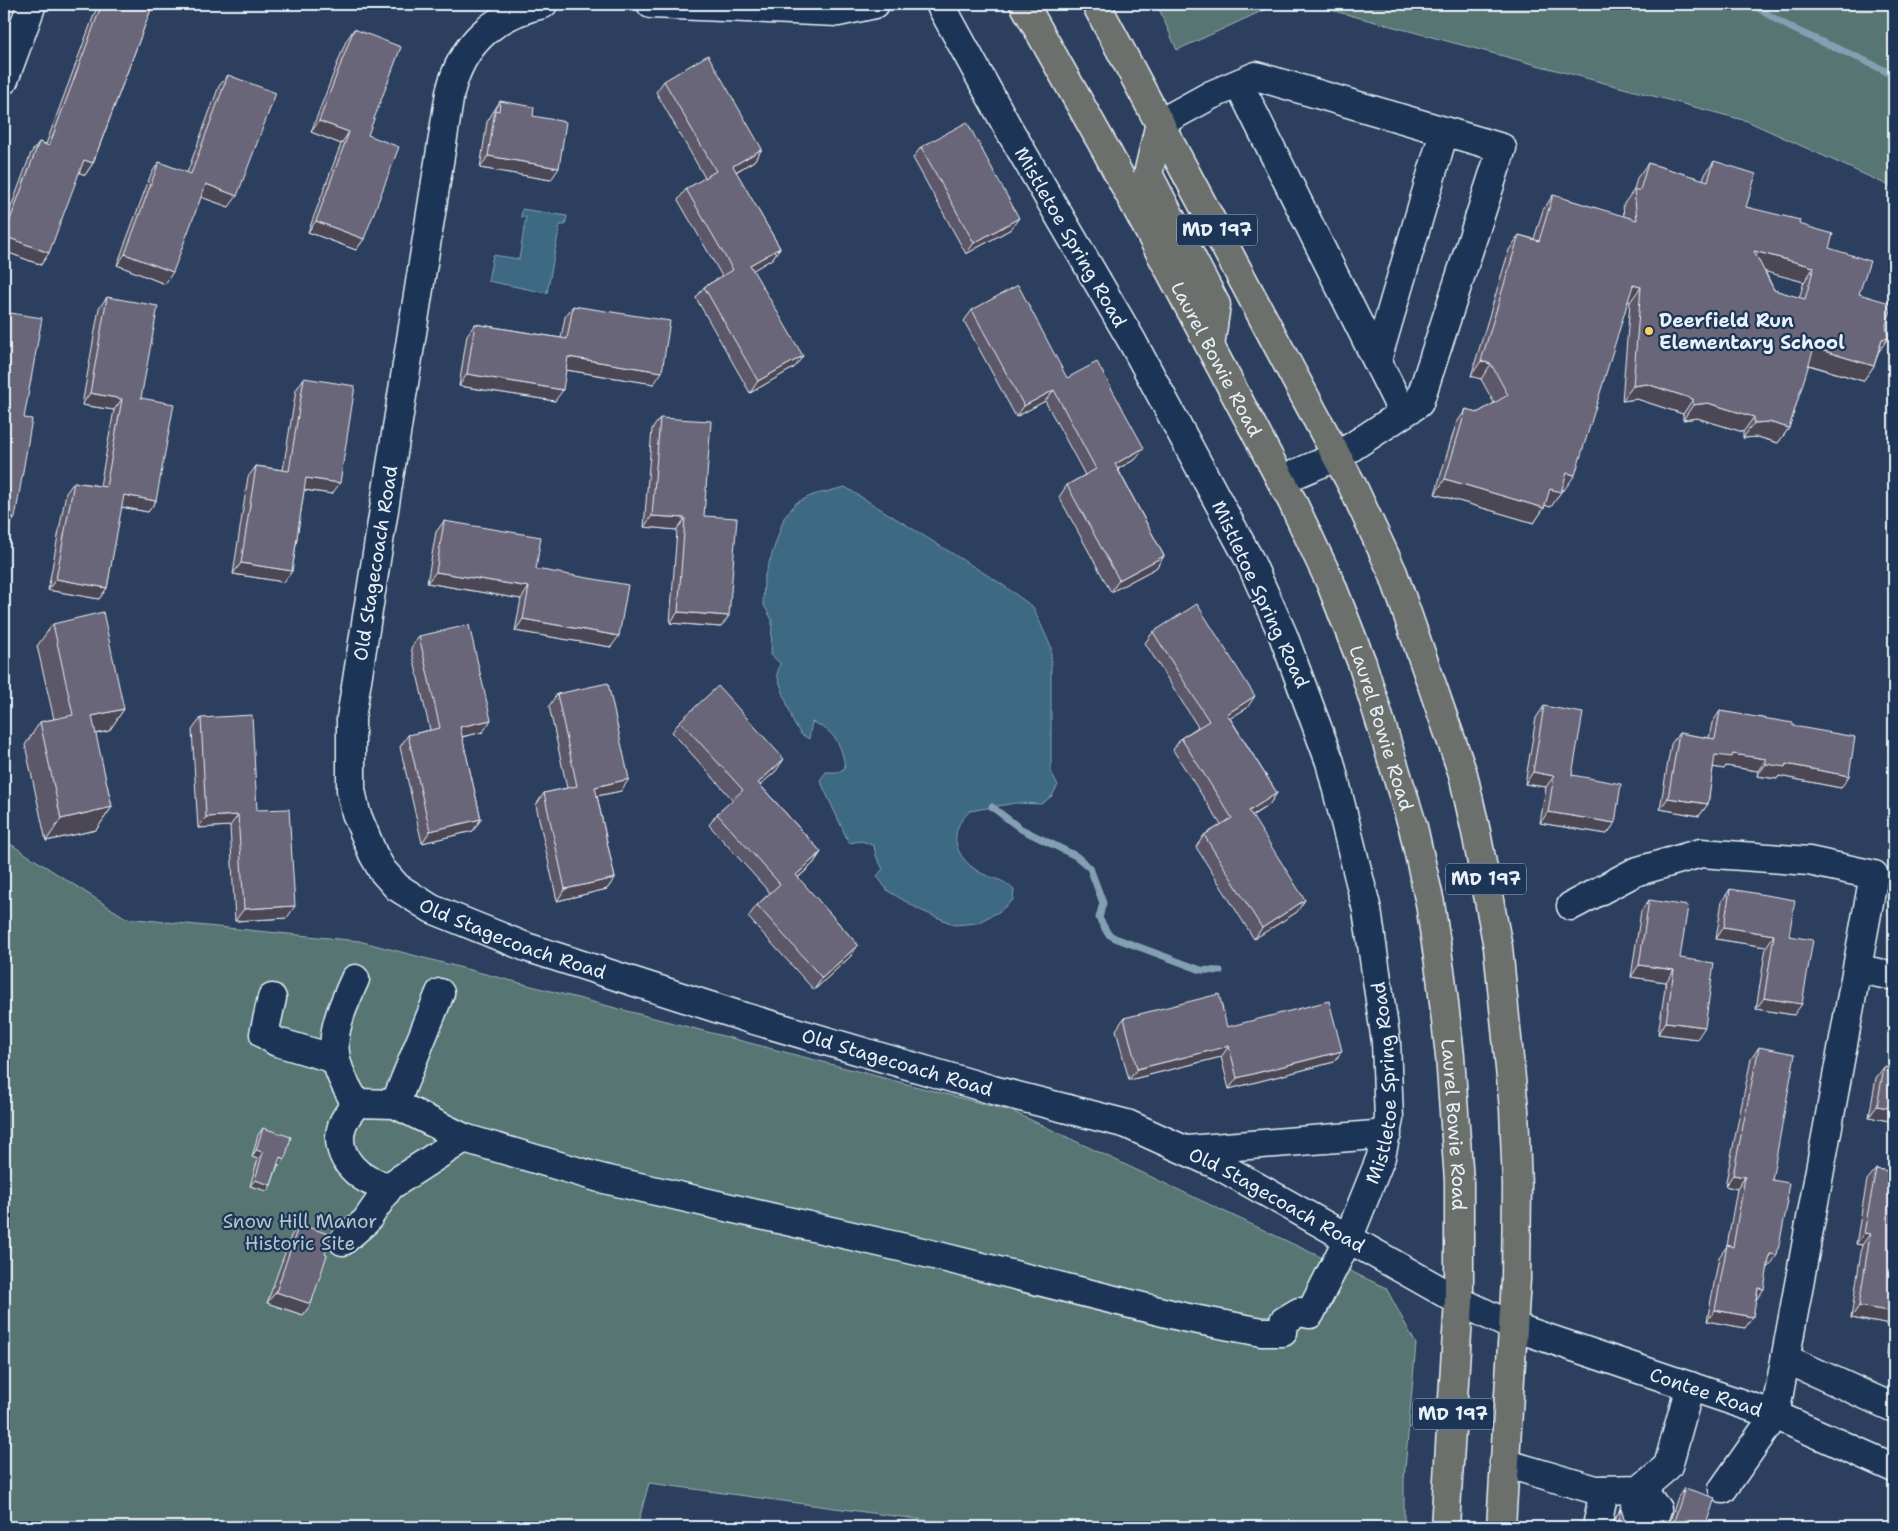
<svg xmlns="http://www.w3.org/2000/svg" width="1898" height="1531" font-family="'Shantell Sans',sans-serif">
<rect width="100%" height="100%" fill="#2d3f5e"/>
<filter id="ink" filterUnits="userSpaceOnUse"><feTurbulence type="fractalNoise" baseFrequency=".02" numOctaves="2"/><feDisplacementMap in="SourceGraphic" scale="10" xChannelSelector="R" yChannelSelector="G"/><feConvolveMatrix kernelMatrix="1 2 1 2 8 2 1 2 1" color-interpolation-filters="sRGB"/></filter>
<g filter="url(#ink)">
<!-- green -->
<g fill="#577573" stroke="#a0b3b6">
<path d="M1157,4h120l-100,46z"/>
<path d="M1308,4h586v184l-147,-67z"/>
<path d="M4,840l122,78 233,23 655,171 372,176 30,56 -12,136v47h-428l-327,-44 -12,44h-633z"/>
</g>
<!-- water -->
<g fill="#3e6a82" stroke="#82a0b1">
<path d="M522,209l45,7 -2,9h-5l-13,68 -59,-12 5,-26 26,4 7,-42h-5z"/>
<path d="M845,487l155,96 33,24 18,40v125l7,13 -6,11 -11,8 -26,-1 -45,8c-4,4 -10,10 -12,16 -8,20 7,38 25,47 14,6 18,4 31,16l-1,10 -13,11 -23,12 -22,2 -35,-15 -32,-19 -11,-15 6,-7 -7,-13 -2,-10 -12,-5 -13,2 -29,-63 6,-8h12l7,-4c-3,-23 -10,-37 -33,-46l-3,17 -8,-5 -7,-10 -17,-49 3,-12 -9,-8 1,-35 -9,-17 1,-25 20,-60 12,-15 17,-8z"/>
</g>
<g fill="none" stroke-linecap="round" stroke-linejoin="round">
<!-- stream -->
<g stroke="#82a0b1" stroke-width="7">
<path d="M1753,4c41,32 96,45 141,72"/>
<path d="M992,807l29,22 55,27 14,12 13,35 -4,15 9,16 7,4 86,32 19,1"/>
</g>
<defs>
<g id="minor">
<path id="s1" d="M543,4c-48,10 -82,40 -93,89l-99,625v72l5,23 17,41 9,16 15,17 35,22 94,38 218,70 249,73 134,34 93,42 239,135 55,26 261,88 119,53"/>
<path d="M651,4l187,8 37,-8"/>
<path d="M4,80l28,-76"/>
<path d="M1239,84l164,329"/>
<path d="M1160,123l51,-28 45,-19 246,72 -83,255 -81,53 -57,24"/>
<path d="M1377,360l67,-228"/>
<path d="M1571,906l64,-34 66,-19 108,8 65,14 -99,540 -52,74"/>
<path d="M1858,969l36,7"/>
<path d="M355,979c-24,53 -31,73 1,124"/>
<path d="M272,998l-8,36 13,8 58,17"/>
<path d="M356,1103l39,1 69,34 -74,48c-28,-1 -58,-29 -48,-60 2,-8 10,-16 14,-23z"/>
<path d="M395,1104l45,-111"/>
<path id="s2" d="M464,1138l136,40 322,74 261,65 79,15h21l1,-11 15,-9 11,2 38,-75 33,-82 8,-38 -3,-77 -19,-132 -37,-148 -47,-127 -34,-76 -117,-218 -125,-215 -67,-122"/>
<path d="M1187,1150l200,-16"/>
<path d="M343,1241l23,-20 24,-35"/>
<path d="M1786,1359l108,49"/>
<path d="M1504,1463l92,27 45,-1 27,-23 22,-80"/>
<path d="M1641,1489l16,20 -6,18"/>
<path d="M1631,1524l10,-35"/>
<path d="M1597,1527l7,-37"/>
</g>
<g id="major">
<path id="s3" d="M1024,4l83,148 185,349 39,83 31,79 51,164 17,76 11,74 9,79 9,125v120l-14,226"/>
<path d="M1096,4l256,481 41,88 70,201 13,58 22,115 16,162 3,77 -1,93 -15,248"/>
<path d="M1160,123l-12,51 68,131 -6,41"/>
</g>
</defs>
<!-- minor casing -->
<use href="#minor" stroke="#e8f1f8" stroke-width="31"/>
<!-- major casing -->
<use href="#major" stroke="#e8f1f8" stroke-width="31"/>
<!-- minor -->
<use href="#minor" stroke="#1d3557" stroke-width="28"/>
<!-- major -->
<use href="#major" stroke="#6c706d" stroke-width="28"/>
</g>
<!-- wall -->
<g fill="#5c5869" stroke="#e8f1f8" fill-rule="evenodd">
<path d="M98,4h55l-60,159 -8,12 -6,-3 -38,93 -37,-14v-25l27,-73 8,-11 7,2z"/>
<path d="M354,29l14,106 -4,104 -8,11 -48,-18 33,-88 -30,-12 35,-91z"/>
<path d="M228,75l1,132 -28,-10 -36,87 -48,-19 34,-91 8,-12 28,11 32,-87z"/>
<path d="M664,81l98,68 -8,12 -18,11 44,76 -8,11 -19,11 42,97 -45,26 -54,-95 8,-11 18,-11 -44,-76 8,-11 19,-11 -49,-86z"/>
<path d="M500,101l33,15 18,64 -71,-12 7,-46z"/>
<path d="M921,147l90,82 -45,25 -53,-96z"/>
<path d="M1714,161l32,46 53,17 30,24 30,46 19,60 -4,12 -11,15 -55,-16 -19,63 -11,15 -20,-6 -15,1v-6l-46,-14 -14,2v-6l-46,-15 -15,2 8,-99 -2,-1 -64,189h-2l-11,17 -6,-2 -1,3 -10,15 -99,-29 21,-70 10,-15 11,4 17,-10 -13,-24 -10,-3 38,-126 10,-15 15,4 9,-29 10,-15 71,22 -1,-12 11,-15 3,-12 11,-15 55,17 1,-4zM1765,271l39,11 -5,16 -25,-8z"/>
<path d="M107,297l34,101 15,103 -8,11 -27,-5 -14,81 -8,11 -51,-9 18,-97 8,-11 26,4 14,-76 -32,-5 17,-97z"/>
<path d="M573,306l81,78 -88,-14 -11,31 -96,-15 8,-51 8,-11 86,14 4,-21z"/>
<path d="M972,310l95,68 69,81 -18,10 46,87 -8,12 -45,24 -52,-95 8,-12 18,-10 -40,-74 -29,16 -52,-96z"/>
<path d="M304,378l28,116 -28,-4 -12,81 -8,11 -51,-8 15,-97 8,-11 27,4 13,-80z"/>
<path d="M660,418l44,98 17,111 -51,-4 7,-93 -33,-3 8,-98z"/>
<path d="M444,521l92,48 75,78 -96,-16 6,-32 -94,-16 9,-51z"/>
<path d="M53,624l71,85 -15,22 -14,3 17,73 -16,23 -50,11 -21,-96 15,-23 14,-3 -17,-73z"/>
<path d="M1153,632l94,76 -17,10 47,75 -8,12 -17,11 45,96 -43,27 -58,-92 8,-12 17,-10 -48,-75 8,-12 17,-11 -53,-84z"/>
<path d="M419,636l64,96 -21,5 19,82 -8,12 -51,12 -22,-96 8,-12 22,-5 -19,-82z"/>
<path d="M557,694l64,97 -24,5 18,82 -8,11 -50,12 -21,-96 8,-12 23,-5 -18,-82z"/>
<path d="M1544,706l28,69 43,48 -8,11 -67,-11 6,-36 -21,-3 11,-66z"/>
<path d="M1720,711l73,15 48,62 -62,-12 -2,3 -20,-3 1,-5 -32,-5 -2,3 -11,-2 -5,37 -9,12 -39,-7 11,-65 8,-11 30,5 3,-15z"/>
<path d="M201,718l86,200 -52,3 -5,-95 -32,2 -6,-98z"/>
<path d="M680,721l96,50 -16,14 61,67 -8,12 -15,14 60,67 -8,12 -36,33 -66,-73 9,-12 13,-12 -61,-68 8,-11 16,-14 -61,-68z"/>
<path d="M1730,889l59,47 5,79 -38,-6 10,-62 -50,-8 6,-38z"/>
<path d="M1649,900l31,58 17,81 -39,-5 8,-52 -35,-5 10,-66z"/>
<path d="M1124,1018l103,9 115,24 -8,11 -105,27 -8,-32 -92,23 -13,-50z"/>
<path d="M1759,1047l13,133 -3,87h-1l-23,61 -38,-7 12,-64 8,-11 10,-57 -12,-3 26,-127z"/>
<path d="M1884,1067l10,2v53l-25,-5 7,-39z"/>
<path d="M263,1128l22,31 -5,6h-2l-7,20 -4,6 -17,-5 8,-27 -6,-2 6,-22z"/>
<path d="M1876,1169l18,3v183l-7,-1 5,-29 -41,-7 11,-73 -6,-1 11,-64z"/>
<path d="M299,1224l26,30 -14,50 -8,11 -36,-12 24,-67z"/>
<path d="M1685,1488l20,39h-37l10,-30z"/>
<path d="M1621,1509l5,17 2,1h-15l2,-9z"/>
</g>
<!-- shaded-wall -->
<g fill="#4b4755" stroke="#e8f1f8">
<path d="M378,4h8l-10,2z"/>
<path d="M319,121l30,11 -8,12 -30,-12z"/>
<path d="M762,149l-8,12 -29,17 8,-12z"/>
<path d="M488,156l71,12 -8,12 -71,-12z"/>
<path d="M84,160l9,3 -8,12 -9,-4z"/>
<path d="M206,184l31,12 -8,11 -31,-11z"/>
<path d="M1019,218l-8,11 -45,25 8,-11z"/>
<path d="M316,221l48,18 -8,11 -48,-18z"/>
<path d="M4,236l45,17 -8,12 -37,-14z"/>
<path d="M780,248l-8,11 -30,18 8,-12z"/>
<path d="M1754,251l60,16 -10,15 -60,-16z"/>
<path d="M125,254l48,18 -8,12 -48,-19z"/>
<path d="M1633,285l8,2 -11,15 -8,-2z"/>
<path d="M1888,338l-10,15 4,-14z"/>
<path d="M1814,348l60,18 -11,15 -60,-18z"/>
<path d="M803,356l-8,11 -45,26 8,-12z"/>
<path d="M568,357l94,15 -8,12 -94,-15z"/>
<path d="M1481,361l10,3 -10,15 -10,-3z"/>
<path d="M467,374l96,16 -8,11 -96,-15z"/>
<path d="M1647,384l46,15 -10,15 -46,-15 -15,2 11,-15z"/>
<path d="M1054,390l-9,11 -29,16 8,-11z"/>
<path d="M90,393l32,6 -8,11 -32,-5z"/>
<path d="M1708,403l46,14 -11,15 -46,-14 -14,2 10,-15z"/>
<path d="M1769,422l20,6 -11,15 -20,-6 -15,1 11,-15z"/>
<path d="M1144,448l-8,11 -30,16 9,-11z"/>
<path d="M1567,473l8,2 -11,15 -7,-2z"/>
<path d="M306,478l34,5 -8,11 -34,-5z"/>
<path d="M1445,479l99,29 -10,15 -99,-29z"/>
<path d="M1550,489l11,3 -10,15 -11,-3z"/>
<path d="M124,495l32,6 -8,11 -32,-6z"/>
<path d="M652,516l33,2 -8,12 -33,-3z"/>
<path d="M10,517l5,1 -8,12z"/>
<path d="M1164,556l-8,12 -45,24 8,-12z"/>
<path d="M241,563l51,8 -8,11 -51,-8z"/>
<path d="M436,572l93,15 -8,12 -94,-16z"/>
<path d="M56,579l51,9 -8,11 -51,-9z"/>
<path d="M678,612l51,4 -8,11 -51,-4z"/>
<path d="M523,619l96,17 -8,11 -96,-16z"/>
<path d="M1255,696l-8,12 -28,17 8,-11z"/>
<path d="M124,709l-15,22 -33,7 16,-22z"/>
<path d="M491,720l-8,12 -31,7 8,-12z"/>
<path d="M1733,754l33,5 -8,12 -32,-5 -2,3 -17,-3 8,-11z"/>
<path d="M784,759l-8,12 -26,23 8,-11z"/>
<path d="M1766,764h20l63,12 -8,12 -62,-12 -2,3 -20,-3z"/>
<path d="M1533,772l21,4 -8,11 -21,-3z"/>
<path d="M629,779l-8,12 -34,7 8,-11z"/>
<path d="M1277,793l-8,12 -28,17 8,-11z"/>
<path d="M1668,798l40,6 -9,12 -39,-7z"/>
<path d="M112,807l-16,23 -50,11 15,-22z"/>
<path d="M1548,812l67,11 -8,11 -67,-11z"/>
<path d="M238,815l-8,11 -32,2 8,-11z"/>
<path d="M481,819l-8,12 -51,12 8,-12z"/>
<path d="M821,852l-8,12 -26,23 9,-12z"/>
<path d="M615,878l-8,11 -50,12 8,-12z"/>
<path d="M1305,900l-8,12 -43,27 8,-11z"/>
<path d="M295,906l-8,12 -52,3 9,-12z"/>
<path d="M1724,927l50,8 -8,12 -50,-8z"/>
<path d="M858,945l-8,12 -36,33 8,-12z"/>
<path d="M1639,965l35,5 -8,12 -35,-5z"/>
<path d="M1764,998l38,6 -8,11 -38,-6z"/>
<path d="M1666,1022l39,5 -8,12 -39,-5z"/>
<path d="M1229,1046l-8,11 -92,23 8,-11z"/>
<path d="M1342,1051l-8,11 -105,27 8,-11z"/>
<path d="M1877,1106l17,3v13l-25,-5z"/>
<path d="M256,1150l7,2 -5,7 -6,-2z"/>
<path d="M280,1157l5,2 -5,6 -5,-1z"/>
<path d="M1733,1175l12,2 -8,12 -12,-3z"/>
<path d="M255,1180l16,5 -4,6 -17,-5z"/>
<path d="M1864,1233l6,1 -8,11 -6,-1z"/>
<path d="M1770,1254l7,1 -8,12 -7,-1z"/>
<path d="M1758,1288l6,1 -8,11z"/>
<path d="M276,1292l35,12 -8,11 -36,-12z"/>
<path d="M1859,1306l35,6v10l-2,3 -41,-7z"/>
<path d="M1715,1310l38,7 -8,11 -38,-7z"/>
<path d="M1894,1343v12l-7,-1z"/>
</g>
<!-- building -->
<g fill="#6b667a" stroke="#e8f1f8" fill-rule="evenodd">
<path d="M102,4h51l-60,159 -9,-3 -35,93 -45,-17 35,-94 10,4z"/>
<path d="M354,29l47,18 -33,88 31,12 -35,92 -48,-18 33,-89 -30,-11z"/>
<path d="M708,55l54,94 -29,17 47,82 -30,17 53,91 -45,25 -54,-94 29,-17 -47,-81 30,-18 -52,-90z"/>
<path d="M228,75l48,18 -39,103 -31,-12 -33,88 -48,-18 34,-92 32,12z"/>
<path d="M500,101l34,6 -1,9 33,6 -7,46 -71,-12 7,-46 4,1z"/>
<path d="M967,122l52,96 -45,25 -53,-96z"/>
<path d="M1714,161l42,13 -10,33 54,13 -1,4 34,10 -4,14 41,13 -11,33 34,10 -7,21 2,13 -6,1 -8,27 -60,-18 -25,80 -20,-6 -15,1v-6l-46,-14 -15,2v-6l-46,-15 -14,2 8,-99 -8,-2 -58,190 -8,-2 -6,19 -11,-3 -6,19 -99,-29 21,-70 11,4 31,-18 -17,-31 -10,-3 38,-126 20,6 14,-46 84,25 -3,-30h6l8,-27 60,18zM1754,251l60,16 -9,32 -31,-9z"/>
<path d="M1018,285l49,93 30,-16 47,86 -29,16 49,92 -45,24 -52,-95 29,-16 -42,-79 -30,16 -52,-96z"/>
<path d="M107,297l51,9 -17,92 33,6 -18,97 -32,-6 -17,93 -51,-9 18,-97 32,5 16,-88 -32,-6z"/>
<path d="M573,306l97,15 -8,51 -94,-15 -5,33 -96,-16 8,-50 92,15z"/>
<path d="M4,312l38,6 -18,100 8,1 -17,99 -5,-1 -6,35z"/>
<path d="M304,378l51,8 -15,97 -34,-5 -14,93 -51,-8 15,-97 33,5z"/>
<path d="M660,418l51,3 -7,95 33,2 -8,98 -51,-4 7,-94 -33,-2z"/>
<path d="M444,521l97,16 -5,32 92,16 -9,51 -96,-17 6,-32 -93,-15z"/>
<path d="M1197,604l58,92 -28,18 50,79 -28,18 56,89 -43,28 -58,-93 28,-17 -51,-80 28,-17 -56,-89z"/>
<path d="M103,612l21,97 -32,7 20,91 -51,12 -21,-97 33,-7 -20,-91z"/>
<path d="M469,625l22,95 -31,7 21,92 -51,12 -22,-96 32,-7 -21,-92z"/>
<path d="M608,683l21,96 -34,8 20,91 -50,11 -21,-96 33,-7 -20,-92z"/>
<path d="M718,686l66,73 -26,24 63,69 -25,23 62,70 -36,33 -65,-73 23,-21 -63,-70 26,-24 -63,-69z"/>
<path d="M1544,706l39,7 -11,62 49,9 -6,39 -67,-11 6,-36 -21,-4z"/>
<path d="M1720,711l73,12v3l62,11 -6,39 -63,-12 -1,3 -19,-3v-5l-33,-5 -1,3 -17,-2 -7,49 -40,-6 11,-65 36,6z"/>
<path d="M252,715l5,95 32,-1 6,97 -51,3 -6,-94 -32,2 -5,-99z"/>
<path d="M1730,889l65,11 -6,36 24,4 -11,64 -38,-6 10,-63 -50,-8z"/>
<path d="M1649,900l39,6 -8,52 34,5 -9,64 -39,-5 8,-52 -35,-5z"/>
<path d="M1219,994l8,33 102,-26 13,50 -105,27 -8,-32 -92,23 -13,-51z"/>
<path d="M1759,1047l36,7 -23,126 17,3 -3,18h2l-11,54 -7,-1 -6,35 -6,-1 -5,29 -38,-7 12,-65 6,2 12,-70 -12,-2z"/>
<path d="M1884,1067l10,2v40l-17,-3z"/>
<path d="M263,1128l28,9 -6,22 -5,-2 -9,28 -16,-5 8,-28 -7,-2z"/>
<path d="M1876,1169l18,3v140l-35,-6 11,-72 -6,-1z"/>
<path d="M299,1224l32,11 -6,19 2,1 -16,49 -35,-12z"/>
<path d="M1685,1488l30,10 -10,29h-34h1z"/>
<path d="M1621,1509l5,17 2,1h-13l3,-6z"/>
</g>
</g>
<!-- markers -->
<circle fill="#ffd166" stroke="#1d3557" stroke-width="2" cx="1649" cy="331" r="5"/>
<g text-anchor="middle" stroke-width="4.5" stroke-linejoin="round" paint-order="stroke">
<!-- shield labels -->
<g fill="#1d3557" stroke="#abb9c8" stroke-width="1">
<rect x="1177" y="214.5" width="80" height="31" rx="4"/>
<rect x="1446" y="863.5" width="80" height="31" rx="4"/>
<rect x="1413" y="1398.5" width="80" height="31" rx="4"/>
</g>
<g font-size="18" font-weight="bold" fill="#e8f1f8">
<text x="1217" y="236">MD 197</text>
<text x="1486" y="885">MD 197</text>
<text x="1453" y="1420">MD 197</text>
</g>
<!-- street labels -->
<g font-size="19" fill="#e8f1f8" stroke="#1d3557">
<text transform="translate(1071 237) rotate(60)" y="7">Mistletoe Spring Road</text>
<text dy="7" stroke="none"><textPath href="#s3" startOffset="404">Laurel Bowie Road</textPath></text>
<text transform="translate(375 563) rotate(-81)" y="7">Old Stagecoach Road</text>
<text transform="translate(1261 594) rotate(65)" y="7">Mistletoe Spring Road</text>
<text dy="7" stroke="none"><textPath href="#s3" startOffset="809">Laurel Bowie Road</textPath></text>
<text dy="7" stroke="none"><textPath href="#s1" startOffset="1078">Old Stagecoach Road</textPath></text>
<text dy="7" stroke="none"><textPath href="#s1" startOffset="1482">Old Stagecoach Road</textPath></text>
<text dy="7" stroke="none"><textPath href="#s2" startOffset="1129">Mistletoe Spring Road</textPath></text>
<text dy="7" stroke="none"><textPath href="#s3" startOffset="1214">Laurel Bowie Road</textPath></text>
<text dy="7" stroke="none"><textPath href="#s1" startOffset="1888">Old Stagecoach Road</textPath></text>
<text dy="7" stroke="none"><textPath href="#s1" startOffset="2360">Contee Road</textPath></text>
</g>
<!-- poi labels -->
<g font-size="19" font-weight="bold" fill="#e8f1f8" stroke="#1d3557" text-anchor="start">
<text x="1659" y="327">Deerfield Run<tspan x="1659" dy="22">Elementary School</tspan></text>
</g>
<!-- park labels -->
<g font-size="19" fill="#b5c6c9" stroke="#1d3557">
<text x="300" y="1228">Snow Hill Manor<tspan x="300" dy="22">Historic Site</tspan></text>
</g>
</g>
<!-- margin -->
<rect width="1898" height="1531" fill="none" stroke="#1d3557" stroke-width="20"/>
<rect x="10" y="10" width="1878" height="1511" fill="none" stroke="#e8f1f8" stroke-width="2" filter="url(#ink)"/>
</svg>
